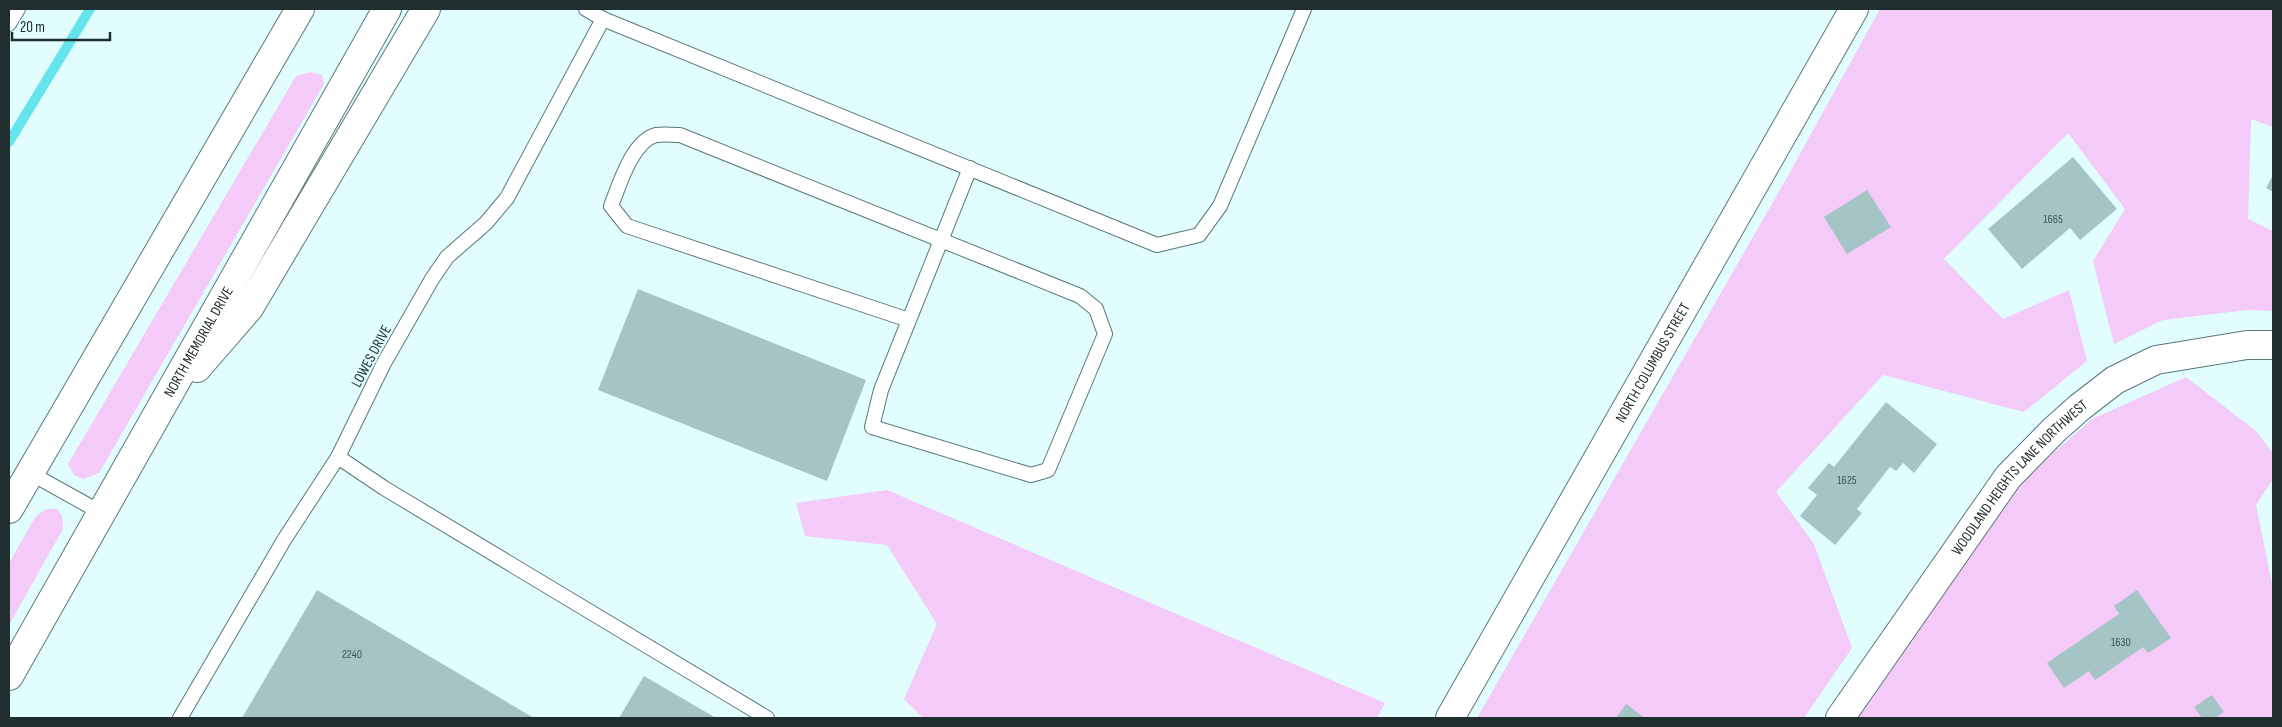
<svg xmlns="http://www.w3.org/2000/svg" width="2282" height="727" font-family="'Sofia Sans Condensed',sans-serif">
<rect width="100%" height="100%" fill="#e2fdfe"/>
<!-- green -->
<g fill="#f3caf8">
<path d="M1880,9h393v118l-22,-8 -3,100 25,12v80l-25,-1 -85,10 -49,24 -21,-83 32,-52 -57,-76 -124,126 59,60 66,-29 18,71 -63,51 -141,-37 -107,117 38,52 38,104 -48,70h-327l308,-537z"/>
<path d="M310,72l12,3 2,9 -225,389 -16,6 -9,-4 -6,-11 228,-388z"/>
<path d="M2186,377l70,54 17,22v26l-17,26 17,84v129h-416l151,-225 84,-74z"/>
<path d="M887,490l498,213 -8,15h-454l-19,-19 33,-75 -50,-79 -82,-9 -9,-33z"/>
<path d="M46,509h11l5,7 1,13 -54,96v-62l27,-47z"/>
</g>
<g fill="none" stroke-linecap="round" stroke-linejoin="round">
<!-- stream -->
<path stroke="#66e4ed" stroke-width="10" d="M9,142l81,-133"/>
</g>
<!-- building -->
<g fill="#a4c4c6">
<path d="M2073,157l44,52 -37,31 -10,-12 -48,41 -34,-40z"/>
<path d="M2273,175v17l-7,-4z"/>
<path d="M1867,190l24,37 -44,27 -23,-37z"/>
<path d="M638,289l228,91 -39,101 -229,-91z"/>
<path d="M1886,402l51,42 -23,29 -11,-10 -7,8 -6,-4 -33,42 5,4 -27,32 -35,-29 17,-21 -9,-7 21,-25 5,4z"/>
<path d="M317,590l217,128h-292z"/>
<path d="M2137,590l34,48 -23,15 -5,-6 -48,33 -6,-9 -25,17 -17,-25 72,-49 -5,-8z"/>
<path d="M644,676l72,42h-97z"/>
<path d="M2212,695l12,17 -9,6h-13l-8,-11z"/>
<path d="M1626,704l19,14h-29z"/>
</g>
<g fill="none" stroke-linecap="round" stroke-linejoin="round">
<defs>
<g id="service">
<path d="M586,9l17,10 554,226 42,-10 21,-29 84,-197"/>
<path d="M9,24l9,-15"/>
<path d="M909,320l-282,-94 -16,-20c8,-20 21,-65 45,-71 7,-1 16,0 24,0l400,161 16,13 9,25 -57,136 -17,5 -159,-48 9,-37 89,-222"/>
<path d="M338,457l46,31 383,230"/>
<path d="M30,473l72,40"/>
<path d="M180,718l104,-178 54,-83 46,-94 48,-84 15,-22 39,-34 21,-25 96,-179"/>
</g>
<g id="minor">
<path id="s1" d="M1450,718l404,-709"/>
<path id="s2" d="M1840,718l168,-241 46,-47 26,-23 35,-27 41,-20 91,-15h26"/>
</g>
<g id="primary">
<path d="M197,368l52,-60 177,-299"/>
<path d="M9,509l291,-500"/>
<path id="s3" d="M9,676l378,-667"/>
</g>
</defs>
<!-- service casing -->
<use href="#service" stroke="#5a787a" stroke-width="16"/>
<!-- minor casing -->
<use href="#minor" stroke="#5a787a" stroke-width="30"/>
<!-- primary casing -->
<use href="#primary" stroke="#5a787a" stroke-width="30"/>
<!-- service -->
<use href="#service" stroke="#fff" stroke-width="14"/>
<!-- minor -->
<use href="#minor" stroke="#fff" stroke-width="28"/>
<!-- primary -->
<use href="#primary" stroke="#fff" stroke-width="28"/>
</g>
<g text-anchor="middle" stroke-width="4.5" stroke-linejoin="round" paint-order="stroke">
<!-- number labels -->
<g font-size="12" fill="#425455">
<text x="2053" y="223">1665</text>
<text x="1847" y="484">1625</text>
<text x="2121" y="646">1630</text>
<text x="352" y="658">2240</text>
</g>
<!-- street labels -->
<g font-size="15" fill="#212e2f" stroke="#e2fdfe">
<text dy="5" stroke="none"><textPath href="#s3" startOffset="384">NORTH MEMORIAL DRIVE</textPath></text>
<text transform="translate(371 356) rotate(-62)" y="5">LOWES DRIVE</text>
<text dy="5" stroke="none"><textPath href="#s1" startOffset="409">NORTH COLUMBUS STREET</textPath></text>
<text dy="5" stroke="none"><textPath href="#s2" startOffset="301">WOODLAND HEIGHTS LANE NORTHWEST</textPath></text>
</g>
</g>
<!-- border -->
<rect width="2282" height="727" fill="none" stroke="#212e2f" stroke-width="20"/>
<!-- scale -->
<path d="M12 32v8h98v-8" fill="none" stroke="#212e2f" stroke-width="2.5"/>
<text x="20" y="32" font-size="15" fill="#212e2f" stroke="#e2fdfe" stroke-width="4" paint-order="stroke">20 m</text>
</svg>
